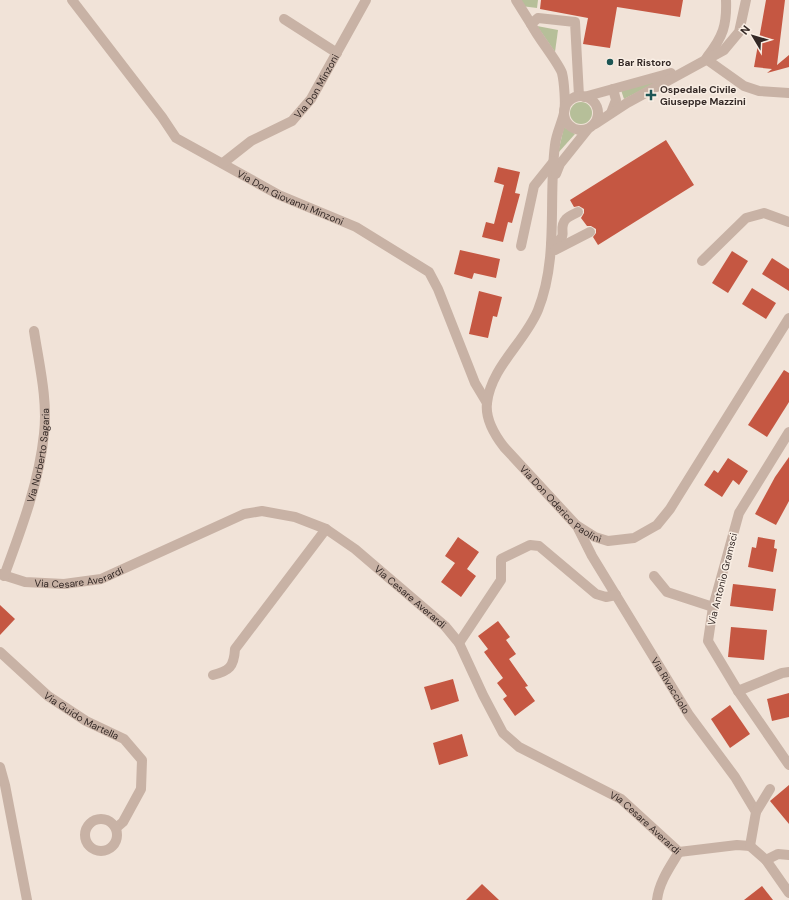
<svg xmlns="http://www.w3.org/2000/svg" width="789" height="900" font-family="'DM Sans',sans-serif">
<rect width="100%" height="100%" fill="#f1e3d8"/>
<!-- green -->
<g fill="#b6bf99">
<path d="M522,0h16l-1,8 -16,-2z"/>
<path d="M537,26l21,4 -3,22z"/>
<path d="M659,81l-35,18 -3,-9z"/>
<circle cx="581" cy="113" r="11"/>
<path d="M564,127l11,7 -17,19z"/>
</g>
<!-- building -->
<g fill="#c55742">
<path d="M541,0h142l-3,17 -63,-10 -7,41 -27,-4 5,-26 -48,-9z"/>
<path d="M766,0h19l-8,65 12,-10v12l-22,6 5,-4 -18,-2z"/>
<path d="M666,140l28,45 -96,60 -5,-8 3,-4v-4l-5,-3h-4l-6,-8 3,-5v-4l-5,-3 -5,1 -4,-7z"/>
<path d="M498,167l22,5 -5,21 5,1 -8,29 -4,-1 -5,20 -21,-5 4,-15 8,2 10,-39 -10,-3z"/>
<path d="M460,250l40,9 -4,19 -22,-5 -2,6 -18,-5z"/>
<path d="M732,251l16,10 -20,32 -16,-10z"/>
<path d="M772,258l17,11v22l-27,-17z"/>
<path d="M752,288l24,15 -10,16 -24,-15z"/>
<path d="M479,291l23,6 -5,20 -4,-1 -5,22 -19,-4z"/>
<path d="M784,370l5,3v29l-22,35 -19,-12z"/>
<path d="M789,457v44l-13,24 -21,-11 20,-37z"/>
<path d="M728,458l20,13 -9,14 -6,-5 -11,17 -18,-12 10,-15 4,3z"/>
<path d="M458,537l21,15 -12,17 9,7 -15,21 -20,-15 14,-19 -10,-7z"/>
<path d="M758,537l17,3 -1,8 3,1 -4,23 -25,-5 4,-20 4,1z"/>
<path d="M733,584l43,5 -3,22 -43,-5z"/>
<path d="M0,605l15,14 -15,16z"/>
<path d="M498,621l12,16 -4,3 10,14 -7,5 19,27 -3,1 10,14 -20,15 -12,-17 4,-3 -10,-13 6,-5 -19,-26 4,-3 -10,-13z"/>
<path d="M731,627l36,3 -3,30 -36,-3z"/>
<path d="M453,679l6,22 -28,9 -7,-23z"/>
<path d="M789,693v24l-17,4 -5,-22z"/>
<path d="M730,705l20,29 -20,14 -19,-29z"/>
<path d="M462,734l6,22 -29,9 -6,-22z"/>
<path d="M789,785v39l-19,-23z"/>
<path d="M482,884l17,16h-33z"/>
<path d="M762,886l11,14h-29z"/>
</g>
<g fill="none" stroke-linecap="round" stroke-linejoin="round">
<!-- minor -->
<g stroke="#c8b2a5" stroke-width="10">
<path id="s1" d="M72,0l90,117 14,21 103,57 77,32 73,45 9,17 37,94 12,20"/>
<path d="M516,0l15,24"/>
<path d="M284,19l53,34"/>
<path d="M707,57c16,-20 20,-32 19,-57"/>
<path d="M706,59l38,27 15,5 30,2"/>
<path id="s2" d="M579,96l-4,-74 -37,-4 -7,6c7,14 27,38 31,49 2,8 4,32 2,40 -2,10 -8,21 -9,32 -7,54 4,113 -17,165 -13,32 -47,57 -51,93 -2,16 7,31 17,44l72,78 19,12 13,4 26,-3 23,-13 13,-16 119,-191"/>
<circle cx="581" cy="113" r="17"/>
<path d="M584,97l87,-24"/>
<path d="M611,113l5,-13 -3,-11"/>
<path d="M595,124l32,-21 97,-53 15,-18 7,-32"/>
<path id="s3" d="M223,163l28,-22 41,-20 19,-22 55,-99"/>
<path d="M556,174l4,-10 28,-35"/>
<path d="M551,244c21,-7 5,-14 15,-25 3,-3 8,-5 12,-7"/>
<path d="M521,246l13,-60 20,-25"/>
<path d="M555,250l35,-18"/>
<path d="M702,261l44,-43 18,-5 25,9"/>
<path d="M789,432l-50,81 -26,94 -5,34 30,50 51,74"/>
<path id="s4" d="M577,526l15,30 97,159 46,62 21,35 -6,34"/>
<path id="s5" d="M0,574l25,8 39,2 37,-5 143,-65 18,-3 33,6 31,12 29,20 90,77 14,17 24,52 20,38 16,14 102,52 58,53 58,-7 13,1"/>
<path id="s6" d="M4,576c17,-46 35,-93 40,-142 4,-34 -5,-70 -10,-103"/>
<path d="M654,576l13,16 46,15"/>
<path d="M459,643l42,-63v-21l29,-14 9,1 57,48 10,3 10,-2"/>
<path id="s7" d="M0,652l48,44 38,25 38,18 18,21 -1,29 -18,33 -7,6"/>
<path d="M213,675c16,-4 21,-8 22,-26l91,-120"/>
<path d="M738,691l44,-18 7,-1"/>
<path d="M0,767l5,18 22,115"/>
<path d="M756,812l14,-23"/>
<circle cx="101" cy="835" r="16"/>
<path d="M750,846l16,14 23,33"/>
<path d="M766,860l12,-6 11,1"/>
<path d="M657,900c2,-18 13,-33 22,-48"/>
</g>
</g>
<!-- markers -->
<g fill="#1c5554" stroke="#f9eee4" stroke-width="1.5">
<circle cx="610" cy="62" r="4"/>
<path d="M649 89h4v4h4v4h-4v4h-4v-4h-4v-4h4z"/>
</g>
<g text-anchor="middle" stroke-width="3" stroke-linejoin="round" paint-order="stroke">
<!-- poi labels -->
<g font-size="10" font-weight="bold" fill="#342926" stroke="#f9eee4" text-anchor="start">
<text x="618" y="66">Bar Ristoro</text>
<text x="660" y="93">Ospedale Civile<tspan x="660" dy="12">Giuseppe Mazzini</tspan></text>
</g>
<!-- street labels -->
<g font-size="10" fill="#342926" stroke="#f9eee4">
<text dy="4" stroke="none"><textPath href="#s3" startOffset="124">Via Don Minzoni</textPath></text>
<text dy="4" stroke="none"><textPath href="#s1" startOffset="302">Via Don Giovanni Minzoni</textPath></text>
<text dy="4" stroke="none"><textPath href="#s6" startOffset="126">Via Norberto Sagaria</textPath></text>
<text dy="4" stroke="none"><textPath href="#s2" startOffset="655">Via Don Oderico Paolini</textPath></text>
<text dy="4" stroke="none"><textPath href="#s5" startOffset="81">Via Cesare Averardi</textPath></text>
<text transform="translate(722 579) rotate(-76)" y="4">Via Antonio Gramsci</text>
<text dy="4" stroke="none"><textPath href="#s5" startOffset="453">Via Cesare Averardi</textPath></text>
<text dy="4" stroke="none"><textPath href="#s4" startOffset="185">Via Rivacciolo</textPath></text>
<text dy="4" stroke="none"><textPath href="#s7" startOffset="104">Via Guido Martella</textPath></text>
<text dy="4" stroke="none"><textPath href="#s5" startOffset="790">Via Cesare Averardi</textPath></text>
</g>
</g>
<!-- north arrow -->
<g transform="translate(753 36) rotate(308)" stroke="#f9eee4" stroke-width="3" paint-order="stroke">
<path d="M0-3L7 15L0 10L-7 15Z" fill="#342926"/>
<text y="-6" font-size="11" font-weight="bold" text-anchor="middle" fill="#342926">N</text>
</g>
</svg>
